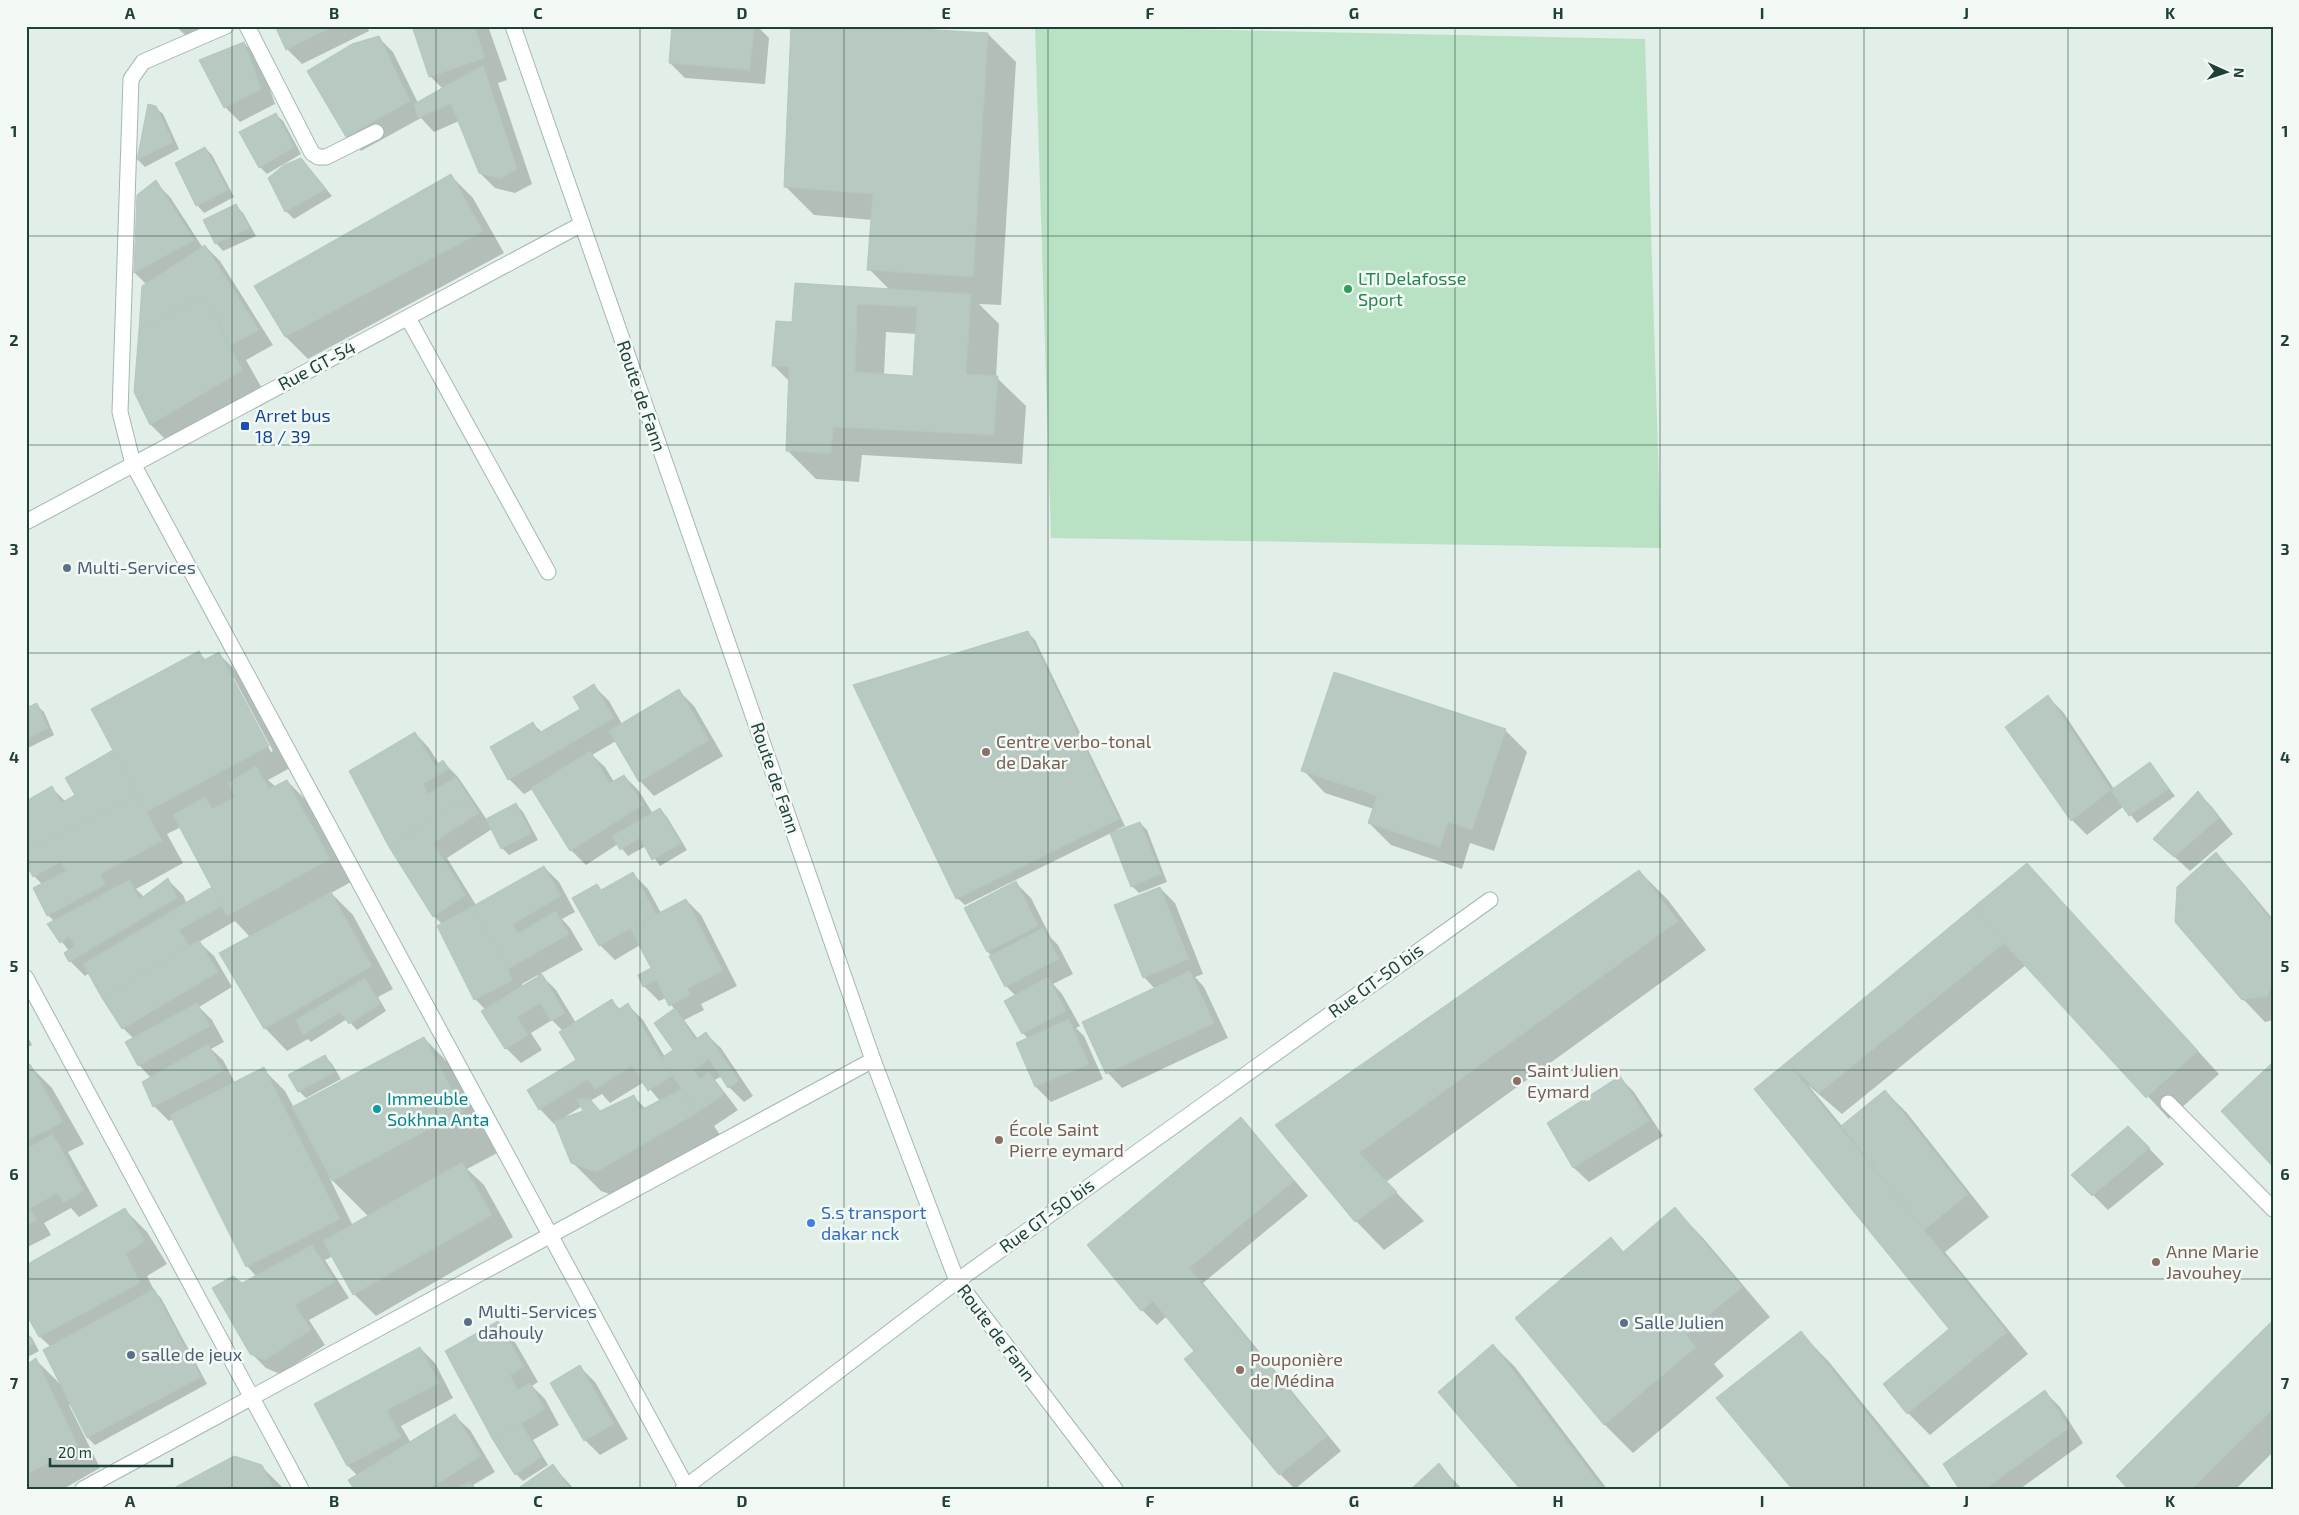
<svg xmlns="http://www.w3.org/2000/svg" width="2299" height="1515" font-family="'Exo 2',sans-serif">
<rect width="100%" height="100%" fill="#e2eee8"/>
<!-- pitch -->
<path fill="#b8e2c3" d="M1035,26l610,13 16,509 -610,-10z"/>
<!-- shadow -->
<g fill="#0003" fill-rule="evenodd">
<path d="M159,26h48l-20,11 -9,-9z"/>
<path d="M277,26h90l2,5 -67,33 -15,-15z"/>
<path d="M413,26h75l19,54 -9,3 34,101 -17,9 -20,-5 -15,-15 -21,-52 -25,11 -13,-14 -60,33 -14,-15 31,-99 15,15 25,51 25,-14 -13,-13z"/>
<path d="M673,26h84l12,12 -4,46 -80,-6 -15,-15z"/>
<path d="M988,34l28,28 -15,243 -22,-1 20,20 -3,53 30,29 -4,58 -160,-9 -3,27 -43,-3 -29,-29 3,-68 -17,-17 20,-42 97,-33 -21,-21 4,-49 -59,-5 -29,-29zM886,332l31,2 -3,44 -30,-3z"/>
<path d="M244,43l15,15 16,46 -35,18 -15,-15z"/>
<path d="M149,105l6,2 8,7 16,35 -34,18 -7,-7z"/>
<path d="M275,114l8,7 18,33 -34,20 -7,-7z"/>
<path d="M205,148l7,7 22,42 -30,16 -7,-8z"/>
<path d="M301,159l31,37 -38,23 -8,-8 -17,-33z"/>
<path d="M451,176l22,22 31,55 -196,106 -22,-22 -30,-51z"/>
<path d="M155,182l15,15 33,51 2,-2 15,15 53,84 -27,15 18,32 -91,55 -22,-22 -16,-34 11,-107 -11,-11 3,-77zM220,321l12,31 -2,1z"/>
<path d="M236,206l7,7 13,23 -33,15 -7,-8z"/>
<path d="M1028,633l7,7 90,186 -9,4 1,2 23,-9 7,7 20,52 -28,11 -7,-7 -21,-53 -146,72 -8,-7z"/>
<path d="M199,653l7,7 13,-6 22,22 49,92 -22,12 8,7 11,-6 22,22 42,79 -20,11 22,22 40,74 -15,8 8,14 -29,19 -10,-11 -36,23 -3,-3 -21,12 -22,-23 -44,-75 29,-16 -15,-16 -36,21 15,14 18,31 -33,20 13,13 12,22 -13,7 12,11 12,23 28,-14 22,22 9,17 130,-70 39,40 38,73 -34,18 17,16 29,52 -137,79 -22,-22 -21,-38 -8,4 24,38 -40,22 16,25 -45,29 -14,-6 -15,-15 -9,-68 15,-8 -10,-11 -74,-147 -4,2 -15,-15 -10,-23 7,-5 -12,-13 -5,-26 -11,-11 -34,-55 -4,3 -15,-15 -1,-10 -20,-26 6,-3 -7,-7 -5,-30 -9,-9 18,-88 14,14 11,-7zM231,678h3l39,73 -2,1zM181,827l35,66 -29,11 -4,-9 -15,-15 -24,17 -8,-8 47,-26 -16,-29zM329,1177l40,40 -16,9z"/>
<path d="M594,686l15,15 13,23 57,-33 15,15 29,50 -69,40 -14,-15 -24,-40 -24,14 13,12 9,15 10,-6 15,15 14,23 7,-5 7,8 20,33 -27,16 -14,-20 -18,10 -10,-12 -32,21 -15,-15 -38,-61 -9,5 -15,-15 -17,-31 41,-24 9,8 40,-23z"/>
<path d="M2048,697l15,15 51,77 36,-25 25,32 -38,27 -13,-17 -37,29 -15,-15z"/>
<path d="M36,705l8,7 10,23 -28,14v-39z"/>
<path d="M1505,730l22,22 -33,99 -24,-8 -8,26 -71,-24 -22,-22 5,-14 -49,-16 -22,-23z"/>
<path d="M415,733l14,15 10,16 4,-2 15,15 29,43 29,-16 7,8 15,28 -29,15 -7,-7 -10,-19 -45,29 29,47 68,-38 15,15 16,30 -13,7 8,9 13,22 -43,24 16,16 20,33 36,-22 9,9 7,-5 15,15 22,37 9,-7 1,-40 -9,-12 -7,3 -15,-15 -4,-11 13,-6 -13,-24 -25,15 -15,-15 -3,-60 5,6 31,-17 15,15 13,24 25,-13 15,15 36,71 -36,18 3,6 -20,10 14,19 8,-5 15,14 32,48 -9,6 -15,-15 -7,-11 -7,4 23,30 -24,16 11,16 -99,58 -25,-9 -29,-29 -16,-39 -2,1 -14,-15 38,-49 -15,-29 -11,-11 -21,13 11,17 -21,13 -15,-15 -23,-37 3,-1 -11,-11 -33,-75 -8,-8zM538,975l1,2 -16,10 -1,-3zM644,1082l16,19 -14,8 -13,-13 -32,16 -11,-11 12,-7 8,9zM582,1106l2,5 -18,7 -1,-1z"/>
<path d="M2198,793l14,14 21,27 -43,37 -36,-33z"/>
<path d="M2215,854l22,22 36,43v101l-8,2 -22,-23z"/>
<path d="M2027,865l192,209 -50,45 -143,-154 -184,149 -34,-29 34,41 43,-35 22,22 82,104 -44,35 83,102 -98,81 -22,-22 43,-83 -196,-240z"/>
<path d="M1639,871l29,29 38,50 -320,232 38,39 -40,29 -28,-29 -79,-96z"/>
<path d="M1016,883l15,15 20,40 7,7 15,29 -20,10 9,10 18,32 -4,2 8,8 19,43 -52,23 -15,-15 -18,-43 10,-5 -5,-6 -7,-37 -10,-10 -14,-30 -4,-4z"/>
<path d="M1160,888l15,15 28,71 -8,3 9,10 24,51 -106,50 -14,-15 -24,-50 71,-34 -11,-12z"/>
<path d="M26,1033l6,12 -6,3z"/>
<path d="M325,1056l7,8 9,15 -35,19 -7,-7z"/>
<path d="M30,1066l22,22 32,56 -16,8 30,54 -19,11 -8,-9 -27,15 7,12 -25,13v-180z"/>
<path d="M1619,1077l15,15 29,44 -74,46 -15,-14 -26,-44z"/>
<path d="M1241,1118l67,78 -105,87 138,168 -46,38 -15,-15 -85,-123 -28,-35 -10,9 -15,-15z"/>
<path d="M2143,1142l21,22 -56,46 -35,-35z"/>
<path d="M1675,1209l28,29 67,79 -56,47 10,12 -91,77 -28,-28 -89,-107 95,-79 13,13z"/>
<path d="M125,1210l22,22 20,32 -20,12 8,16 6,6 46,86 -112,61 -7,-7 -17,-34 -2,1 31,63 -37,21h-37v-123l10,-6 26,26 -11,-39 -11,-10 -14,-25z"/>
<path d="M498,1322l14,15 26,45 -6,4 13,13 14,26 -26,15 15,25 -25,16 -7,-7z"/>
<path d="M2273,1322v130l-37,37h-106z"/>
<path d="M26,1332l6,6 7,13 -13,7z"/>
<path d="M1801,1333l28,29 103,127h-139z"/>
<path d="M1493,1345l22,22 92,122h-86z"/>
<path d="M420,1348l15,15 18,35 -52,28 10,17 44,-27 15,14 25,42 -22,13 3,4h-121l3,-13 -10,-10 -32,-62z"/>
<path d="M580,1367l15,15 33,57 -28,16 -15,-15 -33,-57z"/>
<path d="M2045,1392l15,15 23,36 -63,46h-60z"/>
<path d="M1439,1465l23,24h-49z"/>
<path d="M261,1466l23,23h-109z"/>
<path d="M553,1466l21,23h-51z"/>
</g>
<!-- building -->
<g fill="#b7c9c1" stroke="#b3c8c0" fill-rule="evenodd">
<path d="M275,26h59l-48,24z"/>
<path d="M412,26h62l11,32 -56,19z"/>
<path d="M672,26h82l-4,44 -81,-7z"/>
<path d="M791,26h77l120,7 -15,244 -106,-7 6,-76 -89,-7z"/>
<path d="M379,36l31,65 -64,36 -39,-66 45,-27z"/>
<path d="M244,42l17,47 -37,19 -25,-48z"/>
<path d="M483,65l34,104 -17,10 -21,-6 -28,-69 -33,14 -4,-14z"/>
<path d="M148,104l8,2 17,36 -36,18z"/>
<path d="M276,113l18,34 -35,21 -20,-36z"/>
<path d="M205,147l23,43 -32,16 -21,-43z"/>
<path d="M301,158l25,31 -41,23 -17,-34 16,-13z"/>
<path d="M451,174l32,57 -198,106 -31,-51z"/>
<path d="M156,180l38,60 -60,33 3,-78z"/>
<path d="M236,204l14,24 -35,16 -12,-24z"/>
<path d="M205,245l54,85 -30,16 -12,-29 -17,-19 -61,32 3,-44z"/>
<path d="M795,283l176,11 -5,80 32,2 -4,59 -161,-8 -2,27 -45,-3 3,-84 -17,-1 4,-45 16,1zM857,304l60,3 -4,69 -58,-4z"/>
<path d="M200,298l17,19 12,29 14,24 -93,55 -16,-33 5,-62z"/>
<path d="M1028,631l91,188 -163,80 -103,-214z"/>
<path d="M199,651l5,9 15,-8 50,94 -123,66 -55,-103z"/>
<path d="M1334,672l172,57 -34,101 -24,-8 -8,25 -72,-24 9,-27 -76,-25z"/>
<path d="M594,684l20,34 -106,62 -18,-33 43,-25 6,11 41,-24 -7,-12z"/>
<path d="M679,689l30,51 -70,42 -30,-51z"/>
<path d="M2048,695l63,95 -40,31 -66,-94z"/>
<path d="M37,703l11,25 -22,11v-31z"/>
<path d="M415,732l20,34 8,-6 6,9 -26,15 5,10 28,-17 12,19 -79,51 -40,-76z"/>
<path d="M113,750l24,44 -111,59v-52l26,-15 9,17 14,-8 -10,-17z"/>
<path d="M590,751l20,32 14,-8 19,30 -73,46 -39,-63z"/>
<path d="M2150,762l19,27 -40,27 -18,-26z"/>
<path d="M256,766l13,23 18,-9 43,79 -103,57 -54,-101 32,-18 7,12 23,-12 -7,-14z"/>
<path d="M2198,791l21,27 -45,39 -21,-18z"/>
<path d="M137,794l25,47 -62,33 5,11 -58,31 -14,-28 33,-17 -5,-9 -28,15 -7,-13v-11z"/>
<path d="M468,796l11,17 -46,30 33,52 -33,22 -44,-70z"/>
<path d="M516,803l15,30 -30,16 -15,-30z"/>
<path d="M660,808l21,35 -29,17 -12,-22 -20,12 -8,-14z"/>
<path d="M1140,822l21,52 -30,13 -21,-54z"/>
<path d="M2216,852l57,70v59l-5,15 -26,4 -67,-78 2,-35z"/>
<path d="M2027,863l171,188 -52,47 -142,-155 -29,-37z"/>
<path d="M544,866l17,30 -48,28 5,9 38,-22 13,23 -61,35 -35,-63z"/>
<path d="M1639,870l39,51 -319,232 38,39 -42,30 -80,-97z"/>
<path d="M633,872l23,42 -57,32 -27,-48 25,-14 4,6z"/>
<path d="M168,878l9,20 -108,64 -5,-9 11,-7 -6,-10 -9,7 -13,-19 82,-44 11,19z"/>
<path d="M1016,881l22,45 -51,26 -23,-44z"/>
<path d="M212,887l10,19 -43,24 10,16 -87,52 -19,-34z"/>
<path d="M1160,887l29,72 -46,19 -29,-73z"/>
<path d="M331,892l41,74 -108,63 -45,-76z"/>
<path d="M686,899l37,72 -36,18 3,6 -21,11 -13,-26 -13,7 -5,-12 13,-7 -21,-40z"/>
<path d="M473,906l35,63 4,12 -38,19 -37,-74z"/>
<path d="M1975,906l29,37 -185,150 -32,-31z"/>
<path d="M1043,928l16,31 -54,28 -16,-31z"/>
<path d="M199,940l19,32 -96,57 -20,-31z"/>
<path d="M1190,971l24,52 -108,51 -24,-52z"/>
<path d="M542,974l23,39 -14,8 -11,-18 -23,14 11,18 -23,14 -24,-38z"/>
<path d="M1048,977l18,34 -44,23 -18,-33z"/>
<path d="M365,978l15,26 -31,20 -9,-12 -37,23 -7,-15z"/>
<path d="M612,999l6,11 10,-7 44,73 -24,15 -16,-25 -37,23 -7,-10 -49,31 -12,-20 49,-30 -17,-28z"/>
<path d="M197,1003l13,23 -72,40 -13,-24z"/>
<path d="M675,1008l20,32 11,-8 33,49 -11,7 -19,-29 -16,11 7,9 9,-7 15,22 -27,19 -36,-55 12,-8 -19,-27z"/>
<path d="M1069,1019l20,45 -54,23 -19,-44z"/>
<path d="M424,1037l39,74 -131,70 -40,-74z"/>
<path d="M208,1044l15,27 -70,36 -11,-25z"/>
<path d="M325,1055l10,17 -37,20 -10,-17z"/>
<path d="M1787,1062l220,270 -100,82 -24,-30 66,-55 -195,-240z"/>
<path d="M2273,1062v105l-52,-56z"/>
<path d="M30,1064l33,58 -37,19v-75z"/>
<path d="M264,1067l76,152 -94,48 -76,-152z"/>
<path d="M1620,1076l29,45 -76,47 -26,-45z"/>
<path d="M681,1089l16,24 -101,59 -25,-9 -17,-42 29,-10 -6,-12 12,-1 11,13 34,-16 7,15z"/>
<path d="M1885,1090l83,104 -44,36 -83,-104z"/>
<path d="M1241,1117l53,64 -105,87 138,168 -48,39 -95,-116 10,-8 -41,-50 -12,10 -54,-66z"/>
<path d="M2128,1126l22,22 -58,48 -21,-21z"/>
<path d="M53,1134l31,57 -21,12 -5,-10 -28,15 7,12 -11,5v-76z"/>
<path d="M462,1162l30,53 -139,80 -30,-54z"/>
<path d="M1675,1207l67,80 -56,48 10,12 -92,78 -89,-107 96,-81 12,15z"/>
<path d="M125,1208l20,33 -19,13 14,29 -101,54 -13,-23v-49z"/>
<path d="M312,1245l23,37 -40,23 16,25 -46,30 -15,-6 -38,-66 21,-12 9,7z"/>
<path d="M154,1289l47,88 -114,61 -44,-88z"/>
<path d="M2273,1320v89l-81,80h-64l-12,-13z"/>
<path d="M498,1321l26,46 -14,8 8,15 12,-7 15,26 -52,31 -48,-89z"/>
<path d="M26,1331l7,13 -7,3z"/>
<path d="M1801,1331l126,158h-135l-76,-91z"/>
<path d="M1493,1344l110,145h-83l-82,-97z"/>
<path d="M420,1347l19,36 -52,27 14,27 -54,29 -33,-62z"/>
<path d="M36,1358l42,88 -52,29v-110z"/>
<path d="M580,1365l34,59 -30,17 -34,-58z"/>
<path d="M2045,1390l24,38 -84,61h-26l-16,-25z"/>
<path d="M455,1414l26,42 -52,33h-75l-6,-9z"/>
<path d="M521,1423l20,34 -26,18 -22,-35z"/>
<path d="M234,1456l28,9 12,24h-102z"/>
<path d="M1439,1463l20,26h-48z"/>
<path d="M553,1464l17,25h-48l-2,-2z"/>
<path d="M470,1481l4,8h-18z"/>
</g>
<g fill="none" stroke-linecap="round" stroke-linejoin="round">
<defs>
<g id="lane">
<path d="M2168,1103l105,106"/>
<path d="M957,1281l533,-381"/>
</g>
<g id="street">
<path d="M226,26l-83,36 -12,17 -11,333 13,52 553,1022"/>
<path d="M247,26l65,127 6,4h8l50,-25"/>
<path d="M513,26l360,1034 84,221 158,208"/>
<path d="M408,318l140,254"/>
<path d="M26,522l556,-298"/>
<path d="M26,978l275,511"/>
<path d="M83,1489l790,-429"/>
<path d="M683,1489l274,-208"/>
</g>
</defs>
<!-- lane casing -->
<use href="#lane" stroke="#a4b7b0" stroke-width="17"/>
<!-- street casing -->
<use href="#street" stroke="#a4b7b0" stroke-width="17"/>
<!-- lane -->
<use href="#lane" stroke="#fff" stroke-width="15"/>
<!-- street -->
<use href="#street" stroke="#fff" stroke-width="15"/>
</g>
<!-- grid -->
<path fill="none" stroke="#204138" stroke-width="1" stroke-opacity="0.55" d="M232,26v1463M436,26v1463M640,26v1463M844,26v1463M1048,26v1463M1252,26v1463M1455,26v1463M1660,26v1463M1864,26v1463M2068,26v1463M26,236h2247M26,445h2247M26,653h2247M26,862h2247M26,1070h2247M26,1279h2247"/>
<!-- markers -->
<circle fill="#2e9e5b" stroke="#f3faf6" stroke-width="2" cx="1348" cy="289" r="5"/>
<rect fill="#1a4fb4" stroke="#f3faf6" stroke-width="2" x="240" y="421" width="10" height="10" rx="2.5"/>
<g fill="#5c6f8a" stroke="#f3faf6" stroke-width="2">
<circle cx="67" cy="568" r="5"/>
<circle cx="468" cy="1322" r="5"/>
<circle cx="1624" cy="1323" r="5"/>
<circle cx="131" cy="1355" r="5"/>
</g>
<g fill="#8d6e63" stroke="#f3faf6" stroke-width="2">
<circle cx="986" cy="752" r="5"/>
<circle cx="1517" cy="1081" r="5"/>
<circle cx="999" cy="1140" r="5"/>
<circle cx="2156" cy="1262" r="5"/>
<circle cx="1240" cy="1370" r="5"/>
</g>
<circle fill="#0f9aa8" stroke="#f3faf6" stroke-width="2" cx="377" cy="1109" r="5"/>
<circle fill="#3f7fe0" stroke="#f3faf6" stroke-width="2" cx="811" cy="1223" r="5"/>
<g text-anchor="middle" stroke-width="5" stroke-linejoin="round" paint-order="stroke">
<!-- leisure labels -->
<g font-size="18" fill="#27864d" stroke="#f3faf6" text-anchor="start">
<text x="1358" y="285">LTI Delafosse<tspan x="1358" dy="21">Sport</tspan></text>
</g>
<!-- street labels -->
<g font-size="18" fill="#204138" stroke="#f3faf6">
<text transform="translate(317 366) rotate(-28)" y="6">Rue GT-54</text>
<text transform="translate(641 396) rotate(71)" y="6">Route de Fann</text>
<text transform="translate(775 778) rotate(71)" y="6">Route de Fann</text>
<text transform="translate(1376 981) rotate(-36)" y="6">Rue GT-50 bis</text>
<text transform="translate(1047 1216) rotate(-36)" y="6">Rue GT-50 bis</text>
<text transform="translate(996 1333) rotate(53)" y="6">Route de Fann</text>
</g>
<!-- transit labels -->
<g font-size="18" fill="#164399" stroke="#f3faf6" text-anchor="start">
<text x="255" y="422">Arret bus<tspan x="255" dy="21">18 / 39</tspan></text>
</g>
<!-- service labels -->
<g font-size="18" fill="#4e5e75" stroke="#f3faf6" text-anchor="start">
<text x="77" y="574">Multi-Services</text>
<text x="478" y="1318">Multi-Services<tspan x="478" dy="21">dahouly</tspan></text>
<text x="1634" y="1329">Salle Julien</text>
<text x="141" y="1361">salle de jeux</text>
</g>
<!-- education labels -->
<g font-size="18" fill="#785e54" stroke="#f3faf6" text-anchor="start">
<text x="996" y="748">Centre verbo-tonal<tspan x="996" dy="21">de Dakar</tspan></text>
<text x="1527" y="1077">Saint Julien<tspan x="1527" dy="21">Eymard</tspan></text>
<text x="1009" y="1136">École Saint<tspan x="1009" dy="21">Pierre eymard</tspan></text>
<text x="2166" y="1258">Anne Marie<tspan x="2166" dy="21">Javouhey</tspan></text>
<text x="1250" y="1366">Pouponière<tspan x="1250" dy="21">de Médina</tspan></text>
</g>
<!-- culture labels -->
<g font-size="18" fill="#0d838f" stroke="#f3faf6" text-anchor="start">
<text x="387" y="1105">Immeuble<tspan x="387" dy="21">Sokhna Anta</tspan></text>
</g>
<!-- shop labels -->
<g font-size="18" fill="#366cbe" stroke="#f3faf6" text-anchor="start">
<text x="821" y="1219">S.s transport<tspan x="821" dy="21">dakar nck</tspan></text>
</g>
</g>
<!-- border -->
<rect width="2299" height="1515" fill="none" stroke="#f3faf6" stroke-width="55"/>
<!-- north arrow -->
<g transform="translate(2226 72) rotate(93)" stroke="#f3faf6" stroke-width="4" paint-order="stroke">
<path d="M0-4L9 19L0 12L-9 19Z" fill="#204138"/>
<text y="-8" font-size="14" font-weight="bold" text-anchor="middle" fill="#204138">N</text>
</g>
<!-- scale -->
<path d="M50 1458v8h122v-8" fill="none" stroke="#204138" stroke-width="2.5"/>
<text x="58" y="1458" font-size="15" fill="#204138" stroke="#f3faf6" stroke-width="4" paint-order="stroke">20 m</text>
<rect x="28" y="28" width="2244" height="1460" fill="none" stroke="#204138" stroke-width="2"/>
<g font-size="16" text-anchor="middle" font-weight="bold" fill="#204138">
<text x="130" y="19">A</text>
<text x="334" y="19">B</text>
<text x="538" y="19">C</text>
<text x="742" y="19">D</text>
<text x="946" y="19">E</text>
<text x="1150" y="19">F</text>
<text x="1354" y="19">G</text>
<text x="1558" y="19">H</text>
<text x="1762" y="19">I</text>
<text x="1966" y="19">J</text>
<text x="2170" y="19">K</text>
<text x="14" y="137">1</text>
<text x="2285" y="137">1</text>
<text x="14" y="346">2</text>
<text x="2285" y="346">2</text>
<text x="14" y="555">3</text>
<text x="2285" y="555">3</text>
<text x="14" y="763">4</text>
<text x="2285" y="763">4</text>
<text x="14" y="972">5</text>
<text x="2285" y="972">5</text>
<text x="14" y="1180">6</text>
<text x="2285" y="1180">6</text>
<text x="14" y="1389">7</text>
<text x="2285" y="1389">7</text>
<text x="130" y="1507">A</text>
<text x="334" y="1507">B</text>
<text x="538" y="1507">C</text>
<text x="742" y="1507">D</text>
<text x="946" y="1507">E</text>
<text x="1150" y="1507">F</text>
<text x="1354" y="1507">G</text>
<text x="1558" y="1507">H</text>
<text x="1762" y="1507">I</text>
<text x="1966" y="1507">J</text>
<text x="2170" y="1507">K</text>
</g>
</svg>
